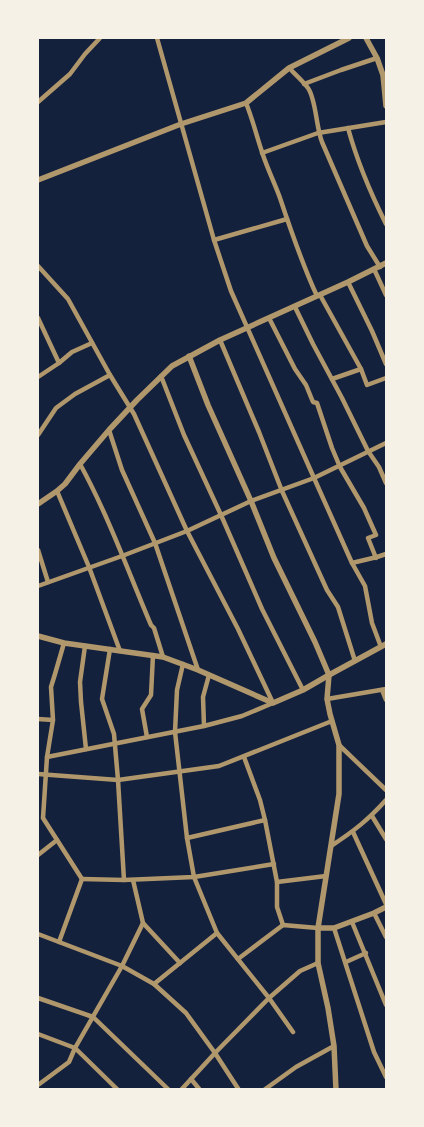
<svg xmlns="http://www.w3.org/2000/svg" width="424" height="1127" font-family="Roboto,sans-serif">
<rect width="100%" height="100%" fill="#14213d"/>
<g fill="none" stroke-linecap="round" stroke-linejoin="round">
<!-- minor -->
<g stroke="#b1986c" stroke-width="4.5">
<path d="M157,38l57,202 17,51 83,187 38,85 13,23 7,37 9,24"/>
<path d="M289,68c6,6 14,13 19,20 8,11 8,39 14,54l45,104 13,21"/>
<path d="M304,84l37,-14 36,-12"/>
<path d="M38,102l32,-28 15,-20 15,-16"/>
<path d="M246,103c7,17 11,35 17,52 5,15 12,29 17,43 11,33 22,66 37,98"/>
<path d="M348,128c9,33 23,66 38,96"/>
<path d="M262,153l56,-20 68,-11"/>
<path d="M214,240l73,-21"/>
<path d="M38,266l30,33 42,76 24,39 53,117 51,98 35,74 -31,13 -38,10 -157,31"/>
<path d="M374,269l12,26"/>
<path d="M348,282l24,49 14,33"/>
<path d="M320,295l41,74 6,16 19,-7"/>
<path d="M295,307l18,37 29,54 26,53 11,16 7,16"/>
<path d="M38,318l21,45"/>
<path d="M269,318l26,51 11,16 7,17 4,1 15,45 8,19 24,41 12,27 -8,3 8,20"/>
<path d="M220,340l39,92 23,59 45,99 11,17 17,54"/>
<path d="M161,376l23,59 37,80 41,94 41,81"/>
<path d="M38,377l21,-14 13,-11 20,-9"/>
<path d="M332,379l29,-10"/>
<path d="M109,430l13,40 33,73 43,127"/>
<path d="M38,435l18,-27 19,-14 35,-19"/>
<path d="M80,464c28,51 48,107 71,161l3,3 9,29"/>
<path d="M57,491l32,76 31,84"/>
<path d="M38,550l10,32"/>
<path d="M352,563l25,-6 9,-3"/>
<path d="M38,586l84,-30 65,-25 64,-30 63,-23 72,-35"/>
<path d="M64,643l-9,31 -4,13 2,33 -6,37 -4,61 39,61"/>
<path d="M85,646l-5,36 1,20 5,47"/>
<path d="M110,649l-8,50 12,35 4,46 6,100"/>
<path d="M183,664l-6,26 -2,42 12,106 7,39 23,56 52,65 24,34"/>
<path d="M382,690l4,10"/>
<path d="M327,699l59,-10"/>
<path d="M38,719l15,1"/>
<path d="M204,726l-1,-29 6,-22"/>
<path d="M147,737l-5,-28 9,-14 2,-40"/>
<path d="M339,745l47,45"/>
<path d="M244,757l16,43 5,20 12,62v25l6,18"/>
<path d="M38,774l80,6 101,-14 113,-45"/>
<path d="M372,816l14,23"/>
<path d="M353,832l33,72"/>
<path d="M187,838l78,-18"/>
<path d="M331,846c23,-15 37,-26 55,-46"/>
<path d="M38,855l19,-15"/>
<path d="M82,879l42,1 70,-3 80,-13"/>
<path d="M133,880l10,43 37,40"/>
<path d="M277,882l49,-6"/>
<path d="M374,913l12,24"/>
<path d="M352,922l34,83"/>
<path d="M334,928l40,124 12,25"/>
<path d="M38,934l84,32 32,18 32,29 29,40 24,37"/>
<path d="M59,942l23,-63"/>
<path d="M238,959l45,-34 35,3"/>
<path d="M346,962l20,-9"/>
<path d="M154,984l63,-51"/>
<path d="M38,998l55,19 76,73"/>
<path d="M38,1034l37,14 43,42"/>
<path d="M191,1079l9,11"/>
<path d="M38,1085l31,-23 6,-14 47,-82 21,-43"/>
<path d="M181,1090l34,-37 54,-55 31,-27 18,-8"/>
<path d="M264,1090l32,-23 38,-21"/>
</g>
<!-- tertiary -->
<g stroke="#b1986c" stroke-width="5.5">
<path d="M366,38l11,20 6,17 3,31"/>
<path d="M38,180l143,-56 65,-21 43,-35 60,-30"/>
<path d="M189,356l19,49 43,96 23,57 41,84 14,33 -2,24 3,15 9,31v49l-21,134v35l10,45 6,38 2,44"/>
<path d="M38,504l19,-13 8,-7 15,-20 29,-34 28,-30 35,-34 48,-26 128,-58 38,-19"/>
<path d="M38,636l26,7 99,14 35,13 75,33 30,-13 26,-15 57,-31"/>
<path d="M318,928h16l40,-15 12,-6"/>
</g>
</g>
<!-- border -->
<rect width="424" height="1127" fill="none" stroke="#f6f1e7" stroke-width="78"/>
</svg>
